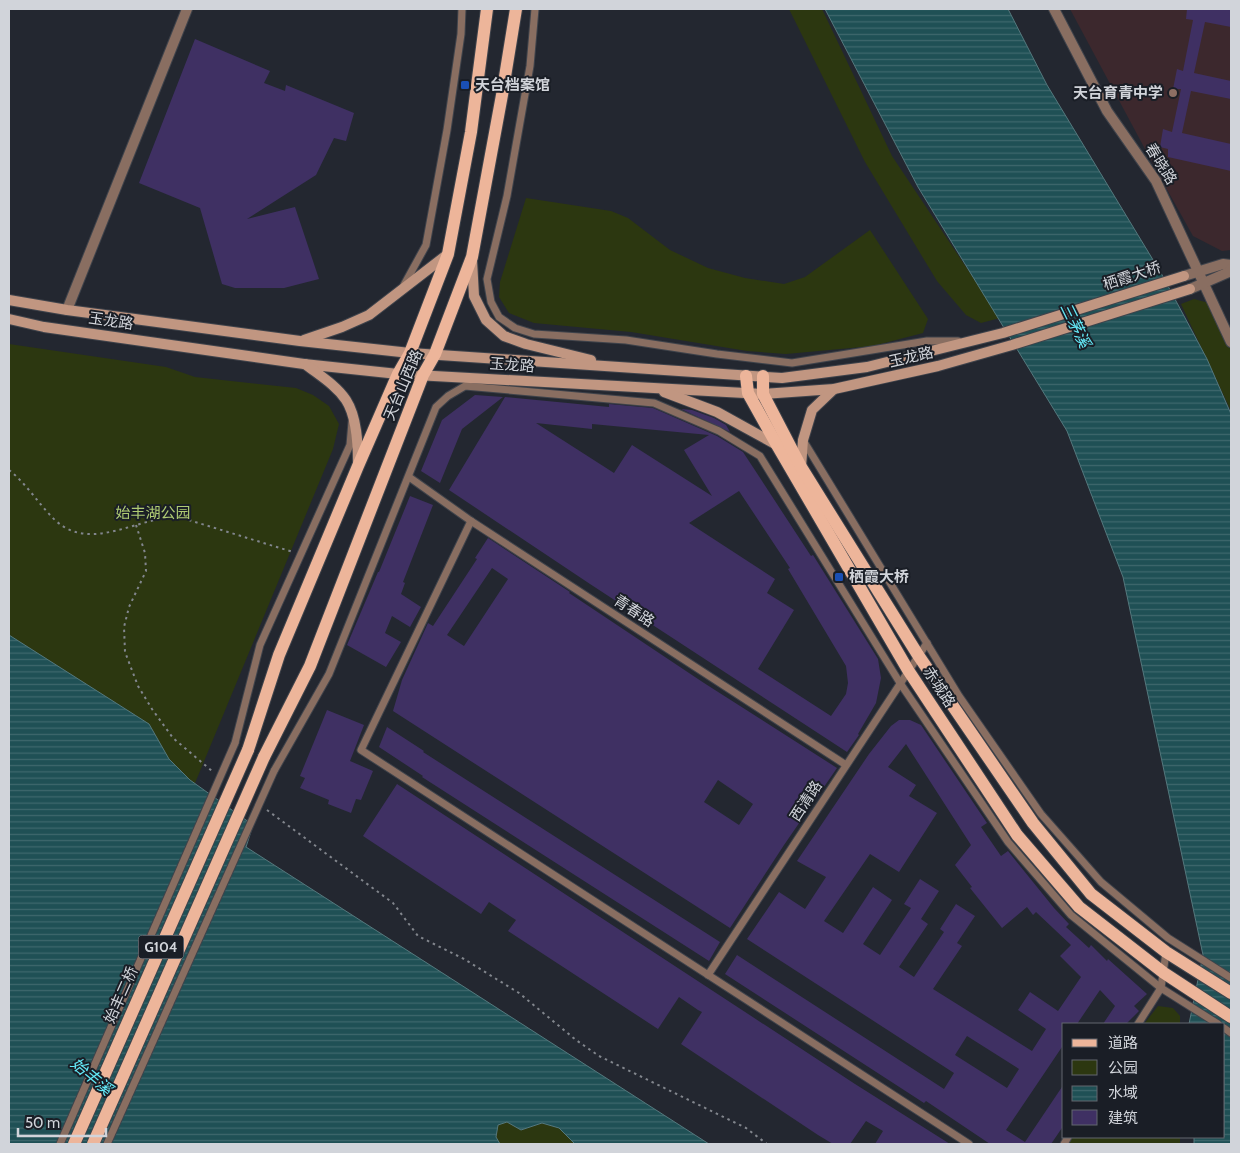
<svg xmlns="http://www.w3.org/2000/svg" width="1240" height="1153" font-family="Cabin,'Noto Sans SC',sans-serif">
<defs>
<pattern id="water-rules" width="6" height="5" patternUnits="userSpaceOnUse" patternTransform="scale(1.25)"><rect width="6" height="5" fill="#1f5055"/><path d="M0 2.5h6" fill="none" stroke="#3e686d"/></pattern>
</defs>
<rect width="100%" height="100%" fill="#232730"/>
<!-- education -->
<path fill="#3c282d" d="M1070,9h161v241l-9,1 -29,-15 -33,-59z"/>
<!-- green -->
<g fill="#2c3710">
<path d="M789,9h33l70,147 108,162 -19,5 -15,-8 -29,-34 -72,-119z"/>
<path d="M526,198l85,13 17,7 42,32 38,18 37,10 39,6 21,-7 65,-47 58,89 -5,14 -50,13 -87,8 -39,-3 -116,-19 -97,-9 -25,-10 -10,-16 1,-15z"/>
<path d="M1194,299l15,4 22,48v60l-50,-107z"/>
<path d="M9,344l157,23 29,10 101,11 17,7 16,11 10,18 -6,25 -287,695h-37z"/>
<path d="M1158,1006l15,2 7,8v8h-36z"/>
<path d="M507,1122l14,8 21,-7 17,5 16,16h-75l-4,-7 2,-13z"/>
<path d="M1072,1137h108v7h-113z"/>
</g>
<!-- water -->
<g fill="url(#water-rules)" stroke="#54787d">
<path d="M825,9h183l39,76 114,188 46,86 24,55v730h-37v-7h30v-113h-35l14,-69 -80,-378 -56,-146 -149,-244z"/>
<path d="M9,635l140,89 20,35 21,21 63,45 -7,22 463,297h-134l-16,-16 -17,-5 -21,7 -14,-8 -9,3 -2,12 4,7h-491z"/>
</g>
<!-- building -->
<g fill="#3f3063" fill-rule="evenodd">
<path d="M1187,9h44v18l-26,-5 -11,51 37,8v18l-40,-8 -9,42 49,11v27l-63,-14v-8l-8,-2 3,-18 9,3 9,-43h-8l4,-20 6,2 10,-51 -7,-1z"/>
<path d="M195,39l75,32 -6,12 21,8 1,-6 68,28 -8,28 -12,-3 -18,37 -69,44 48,-12 24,72 -35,9h-49l-13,-4 -22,-76 -61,-25z"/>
<path d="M475,395l28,2 -41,32 -22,54 -19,-12 21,-51z"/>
<path d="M505,397l104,10v-3l44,4 64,28 26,16 68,104 2,-1 65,104 3,19 -5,25 -18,31 1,1 -12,17 -257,-168 -141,-94zM536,423l56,6v-5l117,11 -25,15 28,46 -80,-51 -18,28zM739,491l51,77 -2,1 58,97 2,17 -2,11 -15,22 -73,-47 36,-59 -27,-17 8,-14 -86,-56z"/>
<path d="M681,409l11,1 22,8 12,7 4,7z"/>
<path d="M410,496l23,9 -30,77 2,1 -4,11 20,13 -11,20 -18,-11 -7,17 16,9 -15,25 -39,-22 31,-73h1z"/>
<path d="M488,538l82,54 -1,1 135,90 133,85 -53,77 -54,83 -337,-217 9,-31 26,-57 5,3 44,-67 -2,-1zM492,568l16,11 -44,67 -17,-11zM718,780l35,24 -14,21 -35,-23z"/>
<path d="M327,710l37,15 -14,36 23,10 -12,29 -5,-1 -5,14 -23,-9 1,-4 -29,-12 5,-10 -5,-2z"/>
<path d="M899,720h11l11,5 66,98 -6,4 20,29 7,-5 46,57 15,16 -3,3 23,21 2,-3 16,16 1,-2 39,35 -13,12 5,5 -13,13h-23l12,-18 -15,-16 -23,34h-13v20l-58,86 19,12 39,-58v41l-13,19h-61l-64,-43 -2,2 -199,-129 12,-19 207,134 10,-16 -207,-134 32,-47 26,17 21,-32 -29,-16 72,-107 22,-28zM906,744l65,101 -16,20 17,22 -2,1 32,40 25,-21 6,8 3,-3 35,33 -11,11 21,21 -23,34 -28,-19 -12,18 28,19 -14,22 -99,-62 29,-43 -5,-3 18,-27 -19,-12 -16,25 4,3 -30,45 -15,-10 29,-43 -7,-5 18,-28 -19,-12 -16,25 7,4 -31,47 -17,-11 29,-44 -19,-13 -30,46 -19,-12 46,-67 29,18 38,-59 -28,-17 7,-11 -28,-18zM967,1036l52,33 -12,19 -52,-33z"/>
<path d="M387,727l37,24 -1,1 297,190 -11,19 -287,-184 1,-1 -44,-29z"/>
<path d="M397,784l458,300 95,60h-75l8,-13 -17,-10 -16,23h-17l-15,-9 -137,-91 21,-32 -4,-2 -19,-13 -21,32 -150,-98 8,-11 -27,-18 -8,12 -118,-78z"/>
</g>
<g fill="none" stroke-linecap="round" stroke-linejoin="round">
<defs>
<g id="service">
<path d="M535,9l-5,57 -23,130 -20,83 4,23 8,15 16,11 19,6 92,6 91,14 75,9 135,-22h31"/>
<path d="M404,285l22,-40 21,-115 14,-96 1,-25"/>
<path d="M803,440l156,256 82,118 60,68 67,56 63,40"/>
<path d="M409,477l62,44 375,244"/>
<path d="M471,521l-110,229 608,394"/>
<path d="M235,743l25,-98 90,-200 2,-23"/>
<path d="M274,771l55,-97 107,-267 12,-11 17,-10 189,17 65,28 41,25 140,227 108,159 63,73 90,73 57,36"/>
<path d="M708,975l219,-332"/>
<path d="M1138,1024l23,-36 5,-36"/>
<path d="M1224,1028l7,5"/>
<path d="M1064,1144l4,-7"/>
</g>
<path id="minor" d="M67,310l120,-301"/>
<g id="tertiary">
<path d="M1054,9l53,102 49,70 75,161"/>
<path d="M1184,276l39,-12 8,1"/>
<path d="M1190,289l39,-17 2,-3"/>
</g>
<g id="secondary">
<path d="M472,260l2,36 12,24 18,16 22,8 65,16"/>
<path d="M9,300l58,10 233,31 110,12 372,25 85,-11 136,-34 181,-57"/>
<path d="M9,319l35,8 260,37 94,10 365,20 71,-5 104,-23 74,-21 178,-56"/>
<path d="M304,340l38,-13 27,-12 79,-61"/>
<path d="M305,364c14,11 31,21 41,36 11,17 12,44 12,64"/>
<path d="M664,392l53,20 60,33"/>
<path d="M801,467l2,-27 9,-30 22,-21"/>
</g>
<g id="primary">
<path d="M746,376l2,17 29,52 131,225 109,165 62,72 85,66 67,44"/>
<path d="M763,376v18l38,73 117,188 115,168 58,71 75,58 65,41"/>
<path d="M248,750l31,-95 79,-189 40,-92 12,-21 38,-99 23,-122 16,-123"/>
<path d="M264,757l46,-91 113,-291 12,-21 37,-97 30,-162 14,-86"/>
</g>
</defs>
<!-- service casing -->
<use href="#service" stroke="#3f434b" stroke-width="9"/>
<!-- minor casing -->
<use href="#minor" stroke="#3f434b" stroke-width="12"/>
<!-- tertiary casing -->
<use href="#tertiary" stroke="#3f434b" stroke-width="12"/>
<!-- secondary casing -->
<use href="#secondary" stroke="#3f434b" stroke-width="12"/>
<!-- primary casing -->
<use href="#primary" stroke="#3f434b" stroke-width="14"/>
<!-- path -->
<g stroke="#82868d" stroke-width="2" stroke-dasharray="2.5 4" stroke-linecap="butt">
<path d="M9,470c18,14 30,35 47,51 36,32 83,-5 123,-4l114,35"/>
<path d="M136,525l9,28 1,18 -17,36 -5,20 1,25 13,34 14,23 21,29 39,33"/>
<path d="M267,810l126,93 25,33 46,23 55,34 57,47 23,16 147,72 21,16"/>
</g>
<!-- service -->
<use href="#service" stroke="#896e61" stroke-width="7"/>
<!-- minor -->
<use href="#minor" stroke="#896e61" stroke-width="10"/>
<!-- tertiary -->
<use href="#tertiary" stroke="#896e61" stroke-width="10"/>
<!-- secondary -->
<use href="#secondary" stroke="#c19681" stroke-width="10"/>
<!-- primary -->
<use href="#primary" stroke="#edb59a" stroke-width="12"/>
<defs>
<g id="service-bridge">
<path d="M60,1144l175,-401"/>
<path d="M107,1144l167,-373"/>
</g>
<g id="primary-bridge">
<path d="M74,1144l174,-394"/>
<path d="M93,1144l171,-387"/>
</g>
</defs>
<!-- service-bridge casing -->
<use href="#service-bridge" stroke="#3f434b" stroke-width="9" stroke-linecap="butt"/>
<!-- primary-bridge casing -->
<use href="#primary-bridge" stroke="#3f434b" stroke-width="14" stroke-linecap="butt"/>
<!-- service-bridge -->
<use href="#service-bridge" stroke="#896e61" stroke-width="7"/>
<!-- primary-bridge -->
<use href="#primary-bridge" stroke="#edb59a" stroke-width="12"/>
</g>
<!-- markers -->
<g fill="#1a4fb4" stroke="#1a1e26" stroke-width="2">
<rect x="460" y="80" width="10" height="10" rx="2.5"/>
<rect x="834" y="572" width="10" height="10" rx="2.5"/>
</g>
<circle fill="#8d6e63" stroke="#1a1e26" stroke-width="2" cx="1173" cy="93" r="5"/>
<g text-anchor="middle" stroke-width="4" stroke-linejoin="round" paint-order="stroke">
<!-- shield labels -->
<rect fill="#1a1e26" stroke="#9a9da4" stroke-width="1" x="138.5" y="935.5" width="45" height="23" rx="4"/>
<g font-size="14" font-weight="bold" fill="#d1d4da">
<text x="161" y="952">G104</text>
</g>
<!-- poi labels -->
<g font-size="15" font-weight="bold" fill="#d1d4da" stroke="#1a1e26" text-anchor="start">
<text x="475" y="90">天台档案馆</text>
<text x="1163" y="98" text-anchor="end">天台育青中学</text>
<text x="849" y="582">栖霞大桥</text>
</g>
<!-- street labels -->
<g font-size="15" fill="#d1d4da" stroke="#1a1e26">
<text transform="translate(1161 164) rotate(58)" y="5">春晓路</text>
<text transform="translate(1132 276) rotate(-18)" y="5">栖霞大桥</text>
<text transform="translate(111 321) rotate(8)" y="5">玉龙路</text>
<text transform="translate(911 357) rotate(-13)" y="5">玉龙路</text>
<text transform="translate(512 365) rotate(4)" y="5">玉龙路</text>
<text transform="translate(403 385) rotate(-67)" y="5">天台山西路</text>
<text transform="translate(634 611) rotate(33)" y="5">青春路</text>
<text transform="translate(939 687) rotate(57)" y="5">赤城路</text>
<text transform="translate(806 801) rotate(-57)" y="5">西清路</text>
<text transform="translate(121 995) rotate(-66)" y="5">始丰二桥</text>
</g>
<!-- park labels -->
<g font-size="15" fill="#afcb73" stroke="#1a1e26">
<text x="153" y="518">始丰湖公园</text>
</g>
<!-- water labels -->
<g font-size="16" font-style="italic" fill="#64eaf8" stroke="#1a1e26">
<text transform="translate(1076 325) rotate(64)" y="6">三茅溪</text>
<text transform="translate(92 1076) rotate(40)" y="6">始丰溪</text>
</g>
</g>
<!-- border -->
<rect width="1240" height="1153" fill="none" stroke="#d1d4da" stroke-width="20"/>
<!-- legend -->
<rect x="1062" y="1023" width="162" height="115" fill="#1a1e26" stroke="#63676e"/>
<rect x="1072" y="1039" width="25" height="8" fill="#edb59a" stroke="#63676e"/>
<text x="1108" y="1048" font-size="15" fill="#d1d4da">道路</text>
<rect x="1072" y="1060" width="25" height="15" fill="#2c3710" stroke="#63676e"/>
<text x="1108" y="1073" font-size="15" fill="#d1d4da">公园</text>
<rect x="1072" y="1086" width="25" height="15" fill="url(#water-rules)" stroke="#63676e"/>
<text x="1108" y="1098" font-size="15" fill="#d1d4da">水域</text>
<rect x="1072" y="1110" width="25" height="15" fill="#3f3063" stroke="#63676e"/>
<text x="1108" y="1123" font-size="15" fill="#d1d4da">建筑</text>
<!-- scale -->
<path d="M18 1128v8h88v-8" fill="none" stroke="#d1d4da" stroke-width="2.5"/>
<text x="25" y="1128" font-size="15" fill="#d1d4da" stroke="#1a1e26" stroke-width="4" paint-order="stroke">50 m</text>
</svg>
